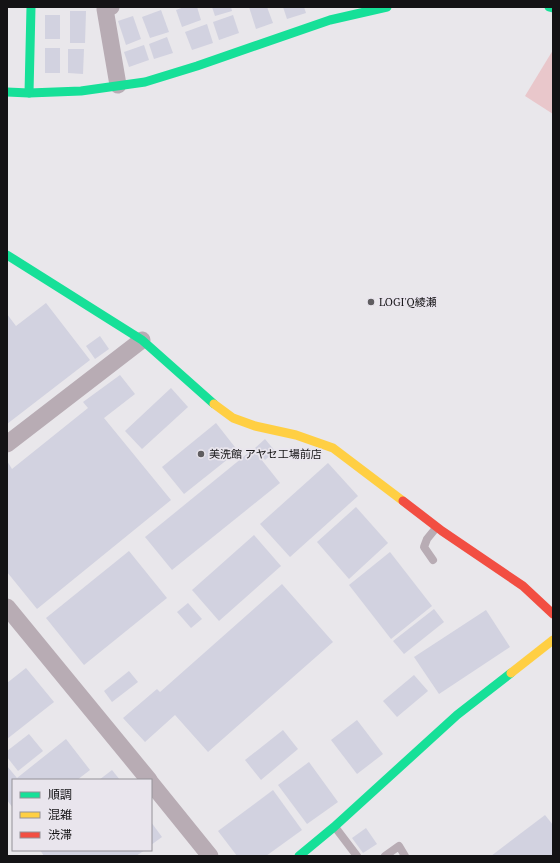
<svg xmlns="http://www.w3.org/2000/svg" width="560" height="863" font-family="'PT Serif','Noto Sans JP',serif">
<rect width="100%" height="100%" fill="#e9e7eb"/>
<!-- green -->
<path fill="#e9c7cb" d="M553,50v64l-28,-18z"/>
<!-- building -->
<g fill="#d2d2e0">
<path d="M184,7h13l4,13 -19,7 -6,-17z"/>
<path d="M212,7h19l1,4 -17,5z"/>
<path d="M249,7h18l6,16 -17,6z"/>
<path d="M283,7h21l2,6 -19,6z"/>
<path d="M161,10l8,22 -19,6 -8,-21z"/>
<path d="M70,11h16l-1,32h-15z"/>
<rect x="45" y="15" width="15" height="24"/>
<path d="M233,15l6,18 -20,7 -6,-18z"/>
<path d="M133,16l8,23 -15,6 -8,-24z"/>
<path d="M207,24l6,19 -21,7 -7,-18z"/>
<path d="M167,37l6,16 -19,6 -5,-15z"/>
<path d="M144,45l5,15 -20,7 -5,-15z"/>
<rect x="45" y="48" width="15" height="25"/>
<path d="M68,49h16l-1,25 -15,-1z"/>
<path d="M46,303l44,57 -83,64v-110l9,12z"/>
<path d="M100,336l9,13 -14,10 -9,-13z"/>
<path d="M120,375l15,19 -31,24 67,82 -134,109 -30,-37v-111l5,8 76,-61 -5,-6z"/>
<path d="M171,388l17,19 -46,42 -17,-18z"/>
<path d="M216,423l22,28 -54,43 -22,-27z"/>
<path d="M265,439l10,12 -10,9 -10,-12z"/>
<path d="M253,449l27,34 -108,87 -27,-33z"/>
<path d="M328,463l30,33 -68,61 -30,-33z"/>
<path d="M356,507l32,36 -39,36 -32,-37z"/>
<path d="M254,535l27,31 -62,55 -27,-31z"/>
<path d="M129,551l38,47 -83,67 -38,-47z"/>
<path d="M390,552l42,54 -41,33 -42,-54z"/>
<path d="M282,584l51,58 -125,110 -33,-37 -30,27 -22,-24 34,-29 3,3z"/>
<path d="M188,603l14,16 -11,9 -14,-16z"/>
<path d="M434,609l10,13 -40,32 -11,-13z"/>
<path d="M486,610l24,37 -71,47 -25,-37z"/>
<path d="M26,668l28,34 -47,37v-56z"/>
<path d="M129,671l9,11 -26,20 -8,-11z"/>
<path d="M414,675l14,16 -31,26 -14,-16z"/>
<path d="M357,720l26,34 -26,20 -26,-34z"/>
<path d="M283,730l15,19 -37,31 -16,-20z"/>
<path d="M29,734l14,17 -25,20 -11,-14v-6z"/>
<path d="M66,739l24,31 -13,10h-64v28l-6,-8v-34l10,12z"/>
<path d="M309,762l29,40 -31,22 -29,-39z"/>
<path d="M112,770l8,10h-21z"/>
<path d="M273,790l29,40 -36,26h-29l-19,-25z"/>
<path d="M545,815l8,10v31h-62z"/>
<path d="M151,822l11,15 -11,8z"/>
<path d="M366,828l11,16 -14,9 -11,-15z"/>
<path d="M40,850h105l-9,6h-92z"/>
</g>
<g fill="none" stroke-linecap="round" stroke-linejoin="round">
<!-- lane -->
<g stroke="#b8acb4" stroke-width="8">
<path d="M433,560l-9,-13 3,-8 9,-11"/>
<path d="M335,827l22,29"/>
<path d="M385,856l14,-10 6,10"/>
</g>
<!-- street -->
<g stroke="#b8acb4" stroke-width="17">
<path d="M111,7l-6,2 13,76"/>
<path d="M7,444l135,-104"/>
<path d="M7,607l142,173"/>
<path d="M151,783l59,73"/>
</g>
<!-- fast -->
<g stroke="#16e098" stroke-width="9">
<path d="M549,7l4,1"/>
<path d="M7,92l22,1 52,-2 64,-9 52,-16 133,-46 57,-13"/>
<path d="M29,93l2,-86"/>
<path d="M7,255l135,85 72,64"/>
<path d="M299,856l35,-29 123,-112 54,-42"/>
</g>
<!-- slow -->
<g stroke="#ffcf43" stroke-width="9">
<path d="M214,404l19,14 22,8 41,9 37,13 70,53"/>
<path d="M511,673l42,-33"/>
</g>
<!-- jam -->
<path stroke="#f24e42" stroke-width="9" d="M403,501l39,30 81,55 30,28"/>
</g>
<!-- markers -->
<g fill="#5f5d60" stroke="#e9e5ed" stroke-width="1.5">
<circle cx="371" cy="302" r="4"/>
<circle cx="201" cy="454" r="4"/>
</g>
<g text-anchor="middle" stroke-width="3.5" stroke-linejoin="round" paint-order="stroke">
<!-- poi labels -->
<g font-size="11" fill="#141315" stroke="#e9e5ed" text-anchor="start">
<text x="379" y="306">LOGI'Q綾瀬</text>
<text x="209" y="458">美洗館 アヤセ工場前店</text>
</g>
</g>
<!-- border -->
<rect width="560" height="863" fill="none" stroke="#141315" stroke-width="16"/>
<!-- legend -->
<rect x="12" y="779" width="140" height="72" fill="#e9e5ed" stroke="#949197"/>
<rect x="20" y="792" width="20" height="6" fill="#16e098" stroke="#949197"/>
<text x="48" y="799" font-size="12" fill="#141315">順調</text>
<rect x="20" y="812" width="20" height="6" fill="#ffcf43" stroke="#949197"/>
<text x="48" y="819" font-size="12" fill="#141315">混雑</text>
<rect x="20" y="832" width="20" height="6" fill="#f24e42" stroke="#949197"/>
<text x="48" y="839" font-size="12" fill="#141315">渋滞</text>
</svg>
